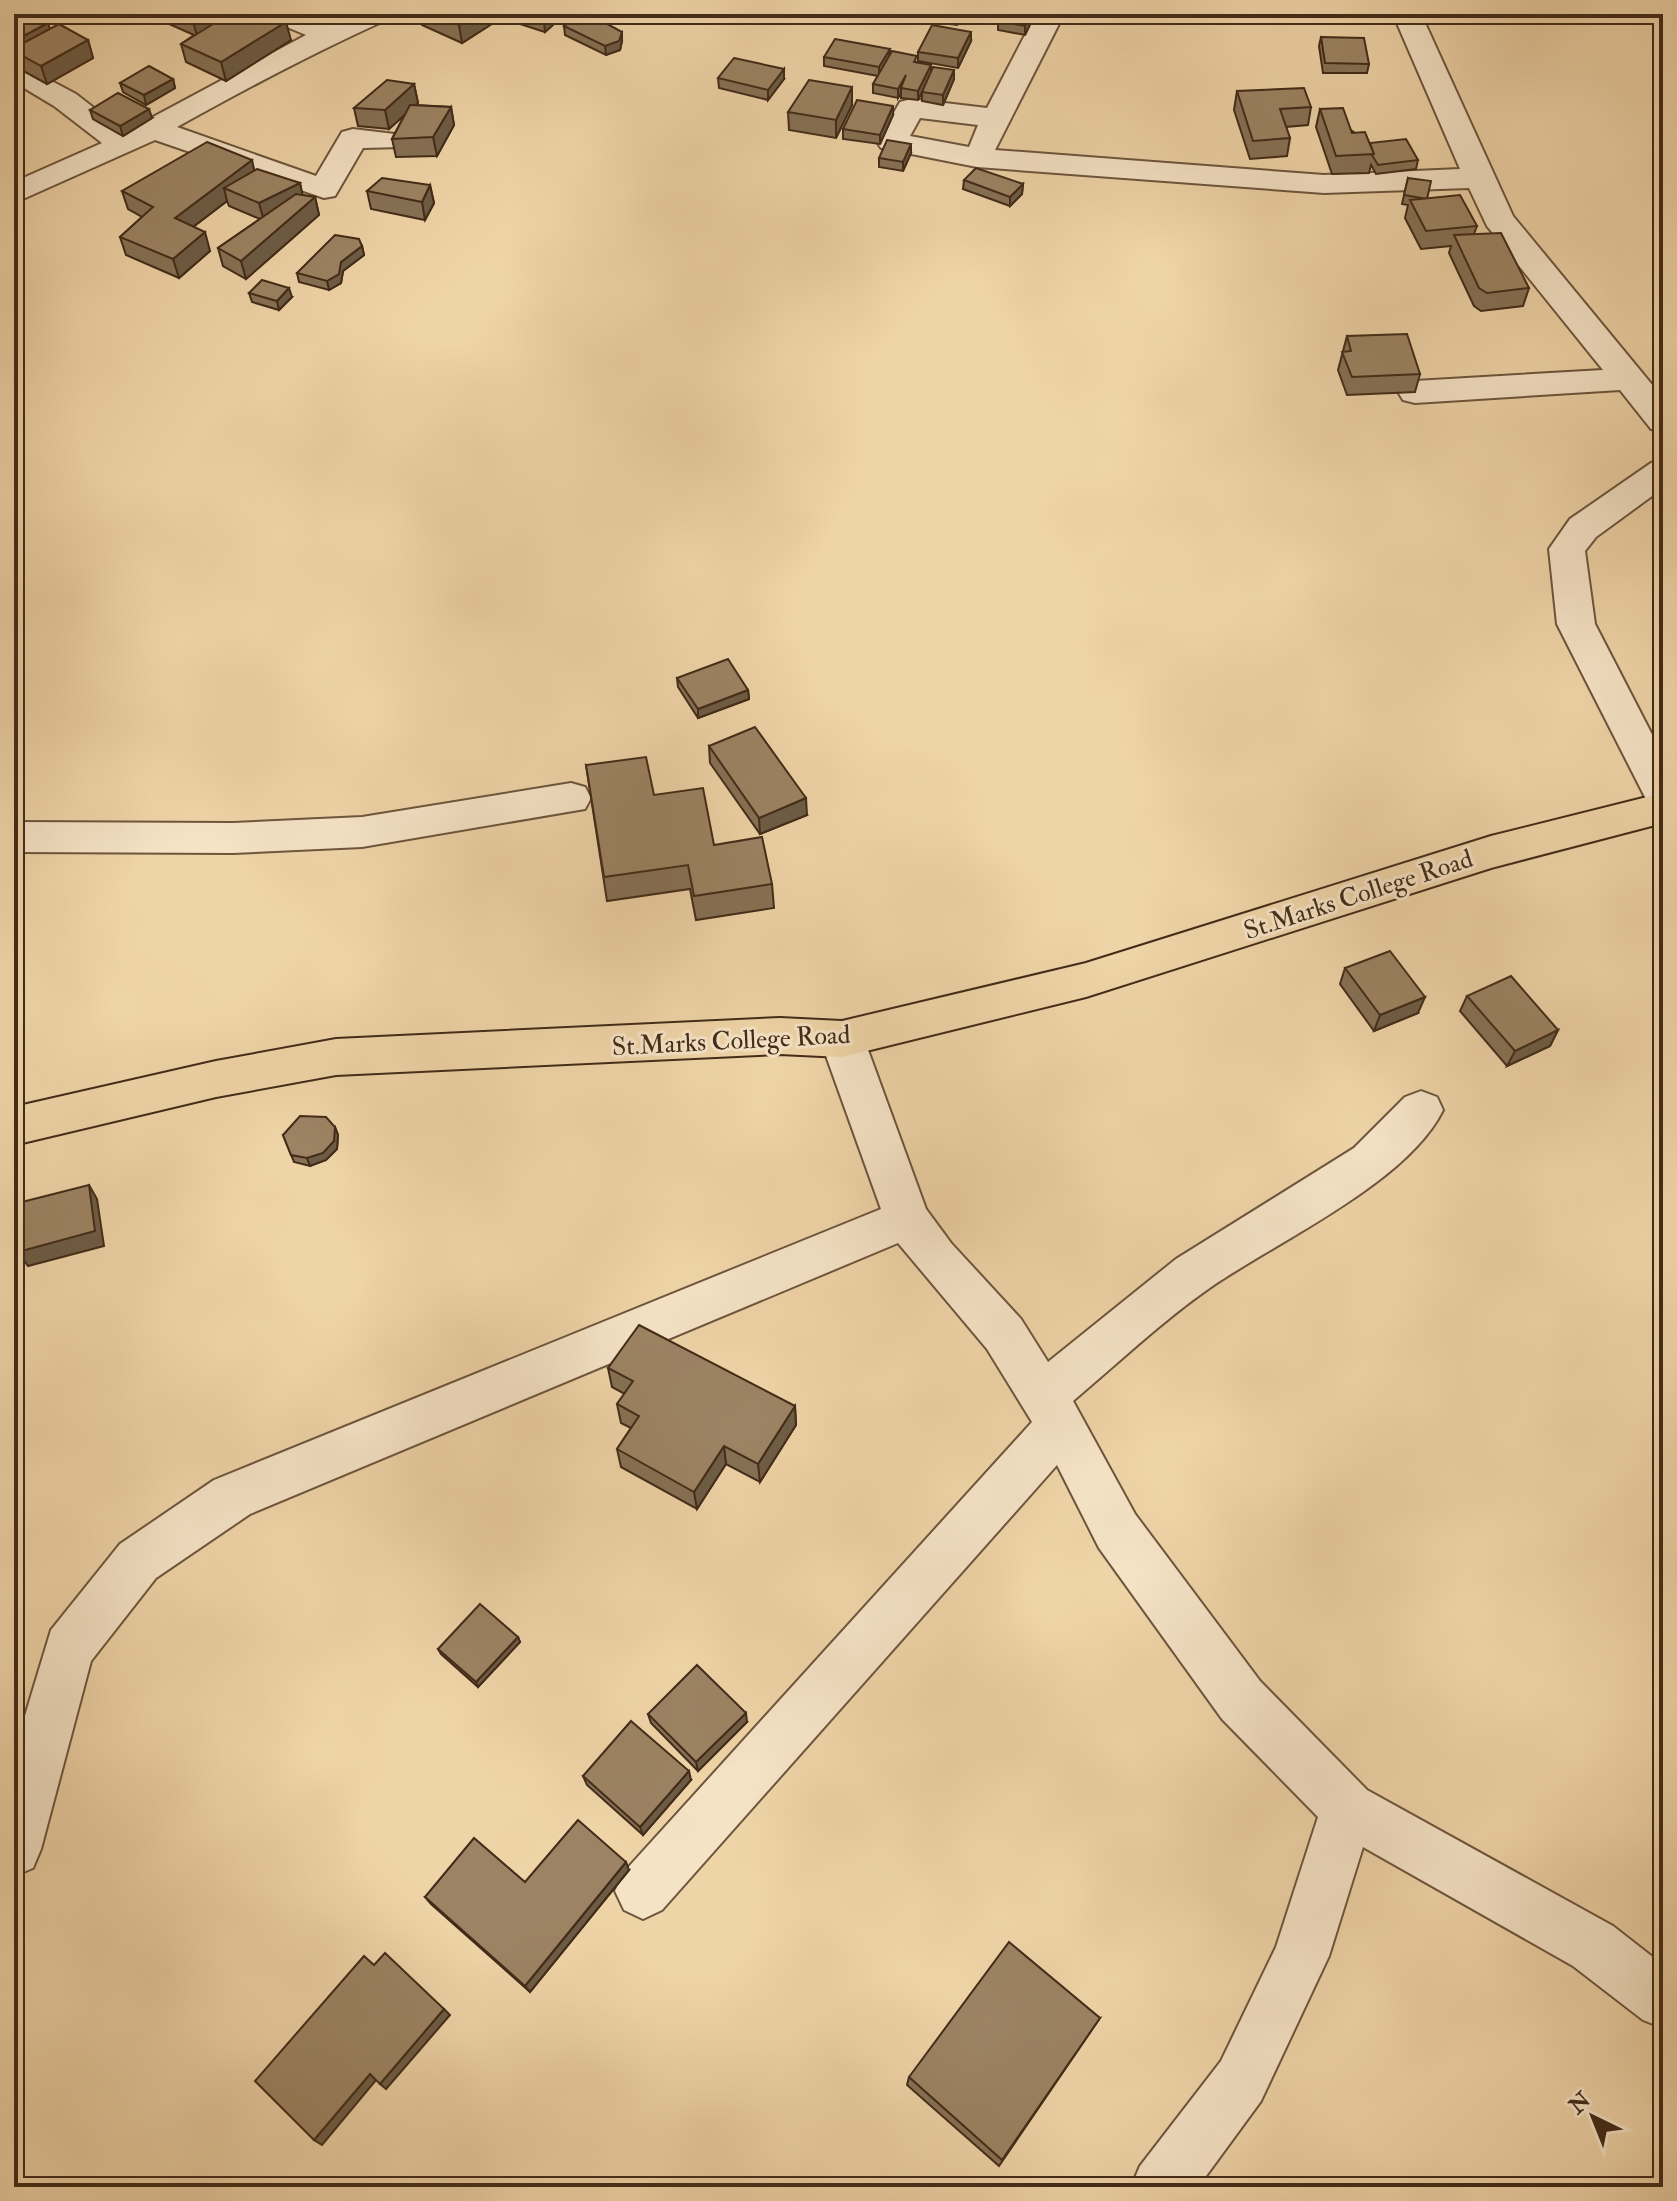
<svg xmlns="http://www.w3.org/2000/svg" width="1677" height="2201" font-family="'IM FELL Double Pica',serif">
<rect width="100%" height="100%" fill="#efd4a8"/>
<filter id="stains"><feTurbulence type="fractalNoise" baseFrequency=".0025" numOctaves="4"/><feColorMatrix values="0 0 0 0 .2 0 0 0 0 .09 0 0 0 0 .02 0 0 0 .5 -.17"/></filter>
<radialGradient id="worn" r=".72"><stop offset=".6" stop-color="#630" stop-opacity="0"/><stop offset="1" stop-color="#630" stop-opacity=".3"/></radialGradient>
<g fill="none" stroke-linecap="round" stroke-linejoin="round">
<defs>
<g id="minor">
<path d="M266,14h39l25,10 22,-10h38l-4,6c-71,32 -139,68 -209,107l139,49 26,-44 11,-3 50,6 4,6 -4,6 -40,1 -28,48 -11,2 -169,-58 -141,63v-21l88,-39 -48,-37 -40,-24v-21l62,33 49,38 181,-97 -36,-15z"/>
<path d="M1036,14h28l-69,136 329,25 136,-6 -67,-155h28l92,202 150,182v34l-12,-3 -31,-39 -205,13 -12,-3 -5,-8 5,-8 12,-3 188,-11 -116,-144 -18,-38 -145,5 -347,-26 -96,-19 -4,-6 23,-40 11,-3 76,9zM920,118l58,7 -9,22 -59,-11z"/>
<path d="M1663,459v29l-67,49 -11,14 10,73 68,132v53l-14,-4 -92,-181 -8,-75 21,-30 81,-56z"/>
<path d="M571,783l14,4 6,11 -6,11 -223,38 -129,6 -219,-1v-30l219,1 129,-6z"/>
<path d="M842,1021l15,5 7,13 62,170 25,34 70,76 27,43 128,-103 178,-111 51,-51 16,-6 16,6 6,13c-36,73 -165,131 -232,177 -49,34 -93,76 -138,114l62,113 125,167 107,109 246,136 50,39v63l-20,-8 -70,-54 -210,-119 -34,109 -68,145 -63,86h-67l9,-21 81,-105 55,-114 42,-130 -96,-98 -123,-171 -42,-83 -395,445 -19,9 -19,-9 -9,-19 9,-19 408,-450 -45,-73 -89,-106 -648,271 -94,64 -65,83 -50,188 -8,19 -19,8v-124l37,-122 69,-86 94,-64 667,-271 -61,-170 7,-13z"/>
</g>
<path id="major" d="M1663,793v30l-172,45 -405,129 -244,60 -62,-3 -444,21 -120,22 -202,48v-38l202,-46 120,-22 444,-21 62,3 244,-58 405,-127z"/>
</defs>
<!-- minor casing -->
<use href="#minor" stroke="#6d553c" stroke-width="4"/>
<!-- major casing -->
<use href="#major" stroke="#422b18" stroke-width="4"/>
<!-- minor -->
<use href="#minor" fill="#f5e3c6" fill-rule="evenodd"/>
<!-- major -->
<use href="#major" fill="#efd4a8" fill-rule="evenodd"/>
</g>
<!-- wall -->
<g fill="#867155" stroke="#422b18" stroke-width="2">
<path d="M14,14l36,15 38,11 5,18 -46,26 -29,-16 -2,-7 -2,1z"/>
<path d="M166,14h104l21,26 -65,41 -40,-19 -5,-18 13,-9 -25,-11z"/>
<path d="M420,14h85l-4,2v2l-39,25 -40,-18z"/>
<path d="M519,14h36l1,8 -11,10 -25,-8z"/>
<path d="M872,14h28l-3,6 -25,-3z"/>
<path d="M900,14h29l-4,9 -25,-4z"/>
<path d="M934,14h28l-5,11 -23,-3z"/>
<path d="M1035,14l-10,21 -27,-5v-9z"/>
<path d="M564,26l58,15 -2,9 -14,5 -41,-20z"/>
<path d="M1321,37l48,27 -2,9h-44l-4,-27z"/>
<path d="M971,41l-13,27 -40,-7v-9z"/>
<path d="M890,49l-1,7 42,9v7l23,-2v9l-11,26 -21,-4v-9l-4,8 -17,-2v-5l-3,5 -25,-5v-9l5,-8 -54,-10v-9z"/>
<path d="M718,78l66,1 -16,21 -49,-12z"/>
<path d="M173,79l2,9 -29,17 -23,-13 -3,-9z"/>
<path d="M414,84l4,19 -3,2 36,2 3,18 -17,31 -41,1 -4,-18 13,-25 -16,15 -31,-3 -4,-18z"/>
<path d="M852,87v18l-16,33 -47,-8 -1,-18z"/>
<path d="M1237,91l74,16 -3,18 -22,2 4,11 -3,18 -37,3 -16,-49z"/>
<path d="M1320,109l50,34 48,17 -2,9 -40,5 -5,-9 -2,8 -37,1 -16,-47z"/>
<path d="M90,110l62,8 -29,18 -30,-17z"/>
<path d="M893,115l-13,29 -37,-5v-10z"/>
<path d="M911,153l-8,18 -24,-4v-9z"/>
<path d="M255,171l45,12 2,12 13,2 4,18 -73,64 -23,-13 -5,-18 42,-29 -31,-13 -2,-5 -34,26 17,24 -31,27 -53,-23 -6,-18 22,-20 -14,-8 -6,-18z"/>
<path d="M1408,178l19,20 50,28 -3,8 55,54 -6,18 -42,5 -7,-5 -25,-53 2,-7 -30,3 -16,-31 3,-13 -6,-1z"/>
<path d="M964,180l59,4 -1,10 -12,12 -47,-17z"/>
<path d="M430,185l4,18 -9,17 -54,-11 -4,-18z"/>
<path d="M362,246l2,9 -21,16 -2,12 -12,7 -30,-8 -2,-9z"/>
<path d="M249,293l43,4 -13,13 -27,-8z"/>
<path d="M1347,336l73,38 -5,18 -68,3 -9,-25z"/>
<path d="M677,678l71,12 1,9 -51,19 -20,-31z"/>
<path d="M709,746l98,69 -47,19 -50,-71z"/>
<path d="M586,765l68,30 60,50 58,39 2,24 -78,12 -6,-31 -83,12z"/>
<path d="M1345,968l73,45 -44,18 -34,-47z"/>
<path d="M1467,996l91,34 -8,16 -43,20 -47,-55z"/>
<path d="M335,1127l3,8 -1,14 -11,11 -16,6 -16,-4 -11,-27z"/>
<path d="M608,1368l187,38 1,19 -36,57 -34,-18 -29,45 -76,-42 -4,-18 14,-21 -10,-5 -4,-19 8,-10 -13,-7z"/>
<path d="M518,1637l2,5 -42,45 -37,-33 -3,-5z"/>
<path d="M648,1714l99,8 -49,49 -47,-48z"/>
<path d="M583,1776l108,4 -48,55 -56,-50z"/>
<path d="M629,1870l-99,122 -99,-88 -6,-7z"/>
<path d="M1100,2018l-101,148 -92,-81 2,-8z"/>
</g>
<!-- shaded-wall -->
<g fill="#6d5c45" stroke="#422b18" stroke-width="2">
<path d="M199,14h34l-36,22 -5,-18z"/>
<path d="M476,14h25v4l-39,25 -3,-18z"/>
<path d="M553,14h2l1,8 -11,10 -1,-10z"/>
<path d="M958,14h4l-5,11v-9z"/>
<path d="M1031,14h4l-10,21v-9z"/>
<path d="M286,22l5,18 -65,41 -5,-19z"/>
<path d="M48,23l6,18 -40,10v-10z"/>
<path d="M622,32v9l-2,9 -14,5 -1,-9z"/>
<path d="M971,32v9l-13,27v-10z"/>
<path d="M88,40l5,18 -46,26 -6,-18z"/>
<path d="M890,49l-1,9 -10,18v-9z"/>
<path d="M931,65v9l-13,26v-9z"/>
<path d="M784,69v10l-16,21v-10z"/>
<path d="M954,70v9l-11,26v-10z"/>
<path d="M906,75l-5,13v5l-3,5v-9z"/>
<path d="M173,79l2,9 -29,17 -2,-10z"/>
<path d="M414,84l4,19 -29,26 -4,-19z"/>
<path d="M852,87v18l-16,33v-18z"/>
<path d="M893,106v9l-13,29v-9z"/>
<path d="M451,107l3,18 -17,31 -4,-19z"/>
<path d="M149,109l3,9 -29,18 -3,-10z"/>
<path d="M911,144v9l-8,18v-9z"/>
<path d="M14,156l3,10 -3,3z"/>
<path d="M252,160l4,18 -32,10 3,13 -46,35 -6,-18z"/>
<path d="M300,183l4,18 -40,20 -5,-18z"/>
<path d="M1023,184l-1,10 -12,12v-9z"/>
<path d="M430,185l4,18 -9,17 -3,-18z"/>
<path d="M315,197l4,18 -73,64 -5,-18z"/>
<path d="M205,232l5,19 -31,27 -6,-19z"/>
<path d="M362,246l2,9 -21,16 -2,12 -12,7 -2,-9 14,-19z"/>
<path d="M289,288l3,9 -13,13 -2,-9z"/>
<path d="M748,690l1,9 -51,19v-9z"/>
<path d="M806,798l1,17 -47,19 -1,-16z"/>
<path d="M1425,997l-7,16 -44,18 6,-16z"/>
<path d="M1558,1030l-8,16 -43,20 8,-15z"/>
<path d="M335,1127l3,8 -1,14 -11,11 -16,6 -3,-8z"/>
<path d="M89,1185l8,14 7,47 -76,20 -10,-14z"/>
<path d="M795,1406l1,19 -36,57 -2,-18z"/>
<path d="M724,1446l2,18 -29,45 -3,-17z"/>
<path d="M518,1637l2,5 -42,45 -2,-5z"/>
<path d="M746,1713l1,9 -49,49 -2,-9z"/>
<path d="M689,1771l2,9 -48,55 -3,-8z"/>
<path d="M626,1862l3,8 -99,122 -5,-6z"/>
<path d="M444,2009l6,6 -64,74 -6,-5z"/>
<path d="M370,2074l7,5 -55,66 -8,-5z"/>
</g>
<!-- building -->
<g fill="#9c8363" stroke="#422b18" stroke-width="2">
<path d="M14,14h18l16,9 -34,18z"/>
<path d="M182,14h17l-7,4z"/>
<path d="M229,14h41l16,8 -65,40 -40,-18z"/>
<path d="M434,14h42l-17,11z"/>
<path d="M518,14h35l-9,8z"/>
<path d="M582,14h7l33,18 -3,9 -14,5 -41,-20z"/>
<path d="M1002,14h29l-6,12 -27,-5z"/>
<path d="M59,24l29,16 -47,26 -27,-15v-3z"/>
<path d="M932,25l39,7 -13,26 -40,-6z"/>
<path d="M1321,37l43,1 5,26 -44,-1z"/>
<path d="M835,39l55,10 -11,18 -55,-10z"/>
<path d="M892,51l25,5 -3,6 17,3 -13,26 -17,-3 5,-13 -8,14 -25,-5z"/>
<path d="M734,58l50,11 -16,21 -50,-12z"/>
<path d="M149,66l24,13 -29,16 -24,-12z"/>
<path d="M933,67l21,3 -11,25 -21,-3z"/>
<path d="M387,80l27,4 -29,26 -31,-2z"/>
<path d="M809,80l43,7 -16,33 -48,-8z"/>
<path d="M1304,88l7,19 -31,2 10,29 -37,3 -16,-50z"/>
<path d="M118,93l31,16 -29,17 -30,-16z"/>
<path d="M857,100l36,6 -13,29 -37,-6z"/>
<path d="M410,105l41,2 -18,30 -41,2z"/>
<path d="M1343,108l9,25 13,-1 9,22 -38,2 -16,-47z"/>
<path d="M1406,139l12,21 -40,5 -6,-10 2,-1 -4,-11z"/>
<path d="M887,140l24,4 -8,18 -24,-4z"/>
<path d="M207,142l45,18 -77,58 30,14 -32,27 -53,-22 33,-30 -31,-16z"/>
<path d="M976,168l47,16 -13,13 -46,-17z"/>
<path d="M257,169l43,14 -41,20 -35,-15z"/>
<path d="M382,178l48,7 -8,17 -55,-11z"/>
<path d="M1408,178l23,3 -4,18 -23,-4z"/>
<path d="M296,194l19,3 -74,64 -23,-13z"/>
<path d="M1460,195l17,31 -51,5 -16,-31z"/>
<path d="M1501,233l28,55 -42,5 -8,-5 -25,-53z"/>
<path d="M335,235l24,4 3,7 -21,16 -2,12 -12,7 -30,-8z"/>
<path d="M262,280l27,8 -12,13 -28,-8z"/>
<path d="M1407,334l13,40 -68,3 -10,-25 9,-1 -4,-15z"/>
<path d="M728,659l20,31 -50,19 -21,-31z"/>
<path d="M755,727l51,71 -47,20 -50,-72z"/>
<path d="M646,757l8,38 49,-7 11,57 48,-8 10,47 -78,12 -6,-31 -84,12 -18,-112z"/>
<path d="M1390,951l35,46 -45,18 -35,-47z"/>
<path d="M1511,976l47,54 -43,21 -48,-55z"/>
<path d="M300,1116l26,1 9,10 -1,14 -11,12 -16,5 -16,-3 -8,-20z"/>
<path d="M89,1185l6,46 -77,21 -4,-48z"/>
<path d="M639,1325l156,81 -37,58 -34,-18 -30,46 -77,-43 22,-33 -22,-12 16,-23 -25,-13z"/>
<path d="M480,1604l38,33 -42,45 -38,-33z"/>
<path d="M697,1665l49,48 -50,49 -48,-48z"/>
<path d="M631,1721l58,50 -49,56 -57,-51z"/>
<path d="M578,1820l48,42 -101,124 -100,-89 49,-59 51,44z"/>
<path d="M1009,1942l91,76 -98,142 -93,-83z"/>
<path d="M385,1953l59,56 -64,75 -10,-10 -56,66 -59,-59 109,-125 10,9z"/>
</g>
<g text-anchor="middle" stroke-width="6" stroke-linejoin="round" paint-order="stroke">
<!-- street labels -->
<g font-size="26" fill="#422b18" stroke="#f5e3c6">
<text transform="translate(1358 894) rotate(-18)" y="9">St.Marks College Road</text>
<text transform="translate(731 1040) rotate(-3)" y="9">St.Marks College Road</text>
</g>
</g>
<!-- margin -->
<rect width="1677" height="2201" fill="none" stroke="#efd4a8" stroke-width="48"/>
<rect x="16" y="16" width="1645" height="2169" fill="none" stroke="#422b18" stroke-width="4"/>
<rect x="24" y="24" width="1629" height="2153" fill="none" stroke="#422b18" stroke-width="2"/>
<!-- north arrow -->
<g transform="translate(1593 2117) rotate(317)" stroke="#f5e3c6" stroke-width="6" paint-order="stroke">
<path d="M0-6L14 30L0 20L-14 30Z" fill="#422b18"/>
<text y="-12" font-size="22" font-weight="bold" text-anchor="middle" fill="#422b18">N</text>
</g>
<rect width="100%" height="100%" filter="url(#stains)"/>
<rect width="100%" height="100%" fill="url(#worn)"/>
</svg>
